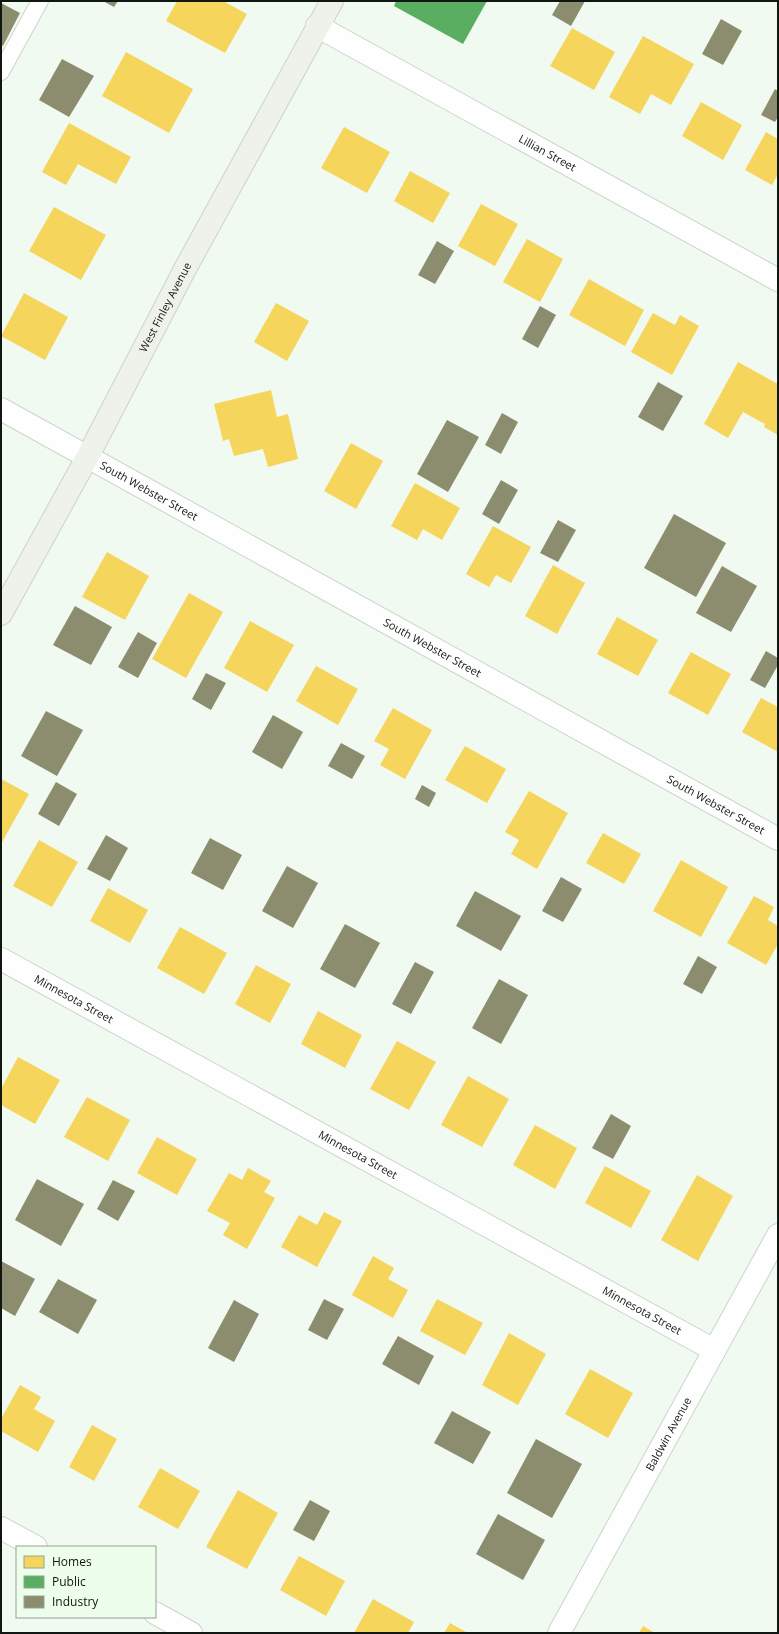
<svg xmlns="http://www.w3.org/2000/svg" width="779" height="1634" font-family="'Open Sans',sans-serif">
<rect width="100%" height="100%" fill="#f0faf0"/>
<!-- homes -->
<g fill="#f6d55c">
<path d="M177,1h46l24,13 -22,39 -59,-32z"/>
<path d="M572,28l43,24 -21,38 -44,-24z"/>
<path d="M643,36l51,28 -23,41 -20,-11 -11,20 -31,-17z"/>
<path d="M126,52l67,37 -24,44 -67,-37z"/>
<path d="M701,102l41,23 -19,35 -41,-24z"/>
<path d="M69,123l62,34 -15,27 -38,-20 -12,21 -24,-13z"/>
<path d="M344,127l46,25 -23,41 -46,-25z"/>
<path d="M766,132l12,7v35l-6,11 -27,-15z"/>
<path d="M410,171l40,22 -17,30 -39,-22z"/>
<path d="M481,204l37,20 -23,42 -37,-20z"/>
<path d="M54,207l52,28 -25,45 -52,-29z"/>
<path d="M527,239l36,20 -23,43 -37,-20z"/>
<path d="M589,279l55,31 -19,36 -56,-31z"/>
<path d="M24,293l44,24 -23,43 -44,-24z"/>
<path d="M276,303l33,18 -22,40 -33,-19z"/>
<path d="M653,313l22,12 5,-10 19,11 -27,49 -41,-23z"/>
<path d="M738,362l40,22v51l-14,-8 1,-3 -22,-12 -15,26 -24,-14z"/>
<path d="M271,390l6,27 11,-3 10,45 -30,8 -5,-18 -29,7 -5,-17 -6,2 -9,-37z"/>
<path d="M351,443l32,18 -27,48 -32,-18z"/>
<path d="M415,483l45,25 -18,32 -19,-11 -6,11 -26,-14z"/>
<path d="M493,526l38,21 -20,36 -15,-8 -7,12 -23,-13z"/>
<path d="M107,552l42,24 -24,44 -43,-23z"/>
<path d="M553,565l32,18 -28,51 -32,-18z"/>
<path d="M189,593l34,19 -37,66 -34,-19z"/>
<path d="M617,617l41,23 -20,36 -41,-22z"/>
<path d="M250,621l44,24 -27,47 -43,-24z"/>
<path d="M691,652l40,22 -23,41 -40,-22z"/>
<path d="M316,666l42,23 -20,36 -42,-24z"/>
<path d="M761,698l17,9v45l-36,-20z"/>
<path d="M393,708l39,22 -27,49 -25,-14 9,-16 -15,-8z"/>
<path d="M465,746l41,23 -19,34 -42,-23z"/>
<path d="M1,779l28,15 -28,50z"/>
<path d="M529,791l39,22 -31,56 -26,-15 8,-14 -14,-8z"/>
<path d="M603,833l38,21 -17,30 -38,-21z"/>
<path d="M39,840l39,22 -26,45 -39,-21z"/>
<path d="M681,860l47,27 -27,50 -48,-26z"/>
<path d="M108,888l40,22 -18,33 -40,-22z"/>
<path d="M754,896l20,11 -6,13 10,6v18l-12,21 -39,-22z"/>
<path d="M180,927l47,26 -23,41 -47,-26z"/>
<path d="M256,965l35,19 -21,39 -35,-19z"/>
<path d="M318,1011l44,24 -17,33 -44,-24z"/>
<path d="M397,1041l39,21 -27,48 -39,-21z"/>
<path d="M18,1057l42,23 -25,44 -34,-19v-16z"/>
<path d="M468,1076l41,23 -27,48 -41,-22z"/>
<path d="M87,1097l43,23 -22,41 -44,-24z"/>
<path d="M535,1125l42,23 -22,41 -42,-24z"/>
<path d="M157,1137l40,22 -20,36 -40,-22z"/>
<path d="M605,1166l46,25 -20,37 -46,-25z"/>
<path d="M248,1168l23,13 -7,11 11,6 -28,51 -24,-14 7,-12 -23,-12 22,-38 13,7z"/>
<path d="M697,1175l36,21 -35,65 -37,-21z"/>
<path d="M324,1212l18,9 -25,46 -36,-20 18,-32 18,10z"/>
<path d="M373,1256l21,12 -6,11 20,11 -15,28 -41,-23z"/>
<path d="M437,1299l46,24 -18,32 -45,-24z"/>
<path d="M509,1333l37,21 -28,51 -36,-20z"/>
<path d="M590,1369l43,24 -25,45 -43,-24z"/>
<path d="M20,1385l21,12 -7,12 21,12 -17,31 -37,-21v-12z"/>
<path d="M92,1425l25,14 -23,42 -25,-14z"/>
<path d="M160,1468l40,23 -22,38 -40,-22z"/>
<path d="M238,1490l40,23 -31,56 -41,-22z"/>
<path d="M299,1556l46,25 -19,35 -46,-26z"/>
<path d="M373,1599l41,23 -6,11h-54z"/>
<path d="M450,1623l18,10h-24z"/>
<path d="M643,1626l12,7h-16z"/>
</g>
<!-- public -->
<path fill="#5aae61" d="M396,1h91l-24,43 -69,-38z"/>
<!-- industry -->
<g fill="#8c8c6e">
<path d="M103,1h15l-4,6z"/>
<path d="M560,1h25l-14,25 -19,-11z"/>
<path d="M1,3l19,10 -17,33 -2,-1z"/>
<path d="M721,19l21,12 -19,34 -21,-11z"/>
<path d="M62,59l32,17 -25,41 -30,-17z"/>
<path d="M775,89l3,2v26l-3,5 -14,-7z"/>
<path d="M437,241l17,10 -19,33 -17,-9z"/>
<path d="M540,306l16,9 -18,33 -16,-9z"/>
<path d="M658,382l25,14 -20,35 -25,-14z"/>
<path d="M502,413l16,9 -17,32 -16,-9z"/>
<path d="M447,420l32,17 -31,55 -31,-18z"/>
<path d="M501,480l17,10 -19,34 -17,-10z"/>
<path d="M674,514l52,29 -30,54 -52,-29z"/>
<path d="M558,520l18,10 -18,32 -18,-9z"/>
<path d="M722,566l35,20 -26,46 -35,-19z"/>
<path d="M75,606l37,21 -21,38 -38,-20z"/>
<path d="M138,632l19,11 -19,35 -20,-11z"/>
<path d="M766,651l12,7v7l-13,23 -15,-8z"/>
<path d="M206,673l20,10 -15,27 -19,-11z"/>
<path d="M46,711l37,19 -26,46 -36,-20z"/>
<path d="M273,715l30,17 -21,37 -30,-17z"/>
<path d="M341,743l24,13 -13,23 -24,-13z"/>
<path d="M56,782l21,12 -18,32 -21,-12z"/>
<path d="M422,785l14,8 -7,14 -14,-8z"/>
<path d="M106,835l22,13 -18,33 -23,-12z"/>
<path d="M210,838l32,17 -19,35 -32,-17z"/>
<path d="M287,866l31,17 -25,45 -31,-17z"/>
<path d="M561,877l21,12 -19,33 -21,-11z"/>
<path d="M475,891l46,25 -20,35 -45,-25z"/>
<path d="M345,924l35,19 -25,45 -35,-19z"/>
<path d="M698,956l19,11 -15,27 -19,-10z"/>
<path d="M415,962l19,10 -23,42 -19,-10z"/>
<path d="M499,979l29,16 -27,49 -29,-16z"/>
<path d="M611,1114l20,12 -18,33 -21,-11z"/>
<path d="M37,1179l47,25 -23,42 -46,-26z"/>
<path d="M113,1180l22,11 -17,30 -21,-12z"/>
<path d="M1,1261l34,18 -20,37 -14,-8z"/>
<path d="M58,1279l39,21 -19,34 -39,-22z"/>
<path d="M324,1299l20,10 -17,31 -19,-10z"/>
<path d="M234,1300l25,14 -25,48 -26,-14z"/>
<path d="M398,1336l36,20 -15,29 -37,-21z"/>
<path d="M452,1411l39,21 -18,32 -39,-21z"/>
<path d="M536,1439l46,25 -30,54 -45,-25z"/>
<path d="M310,1500l20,11 -16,30 -21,-11z"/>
<path d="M498,1514l47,26 -22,40 -47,-26z"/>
</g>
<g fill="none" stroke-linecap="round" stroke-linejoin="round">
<defs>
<path id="service" d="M1,72l39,-71"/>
<g id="minor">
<path id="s1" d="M317,26l461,254"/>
<path id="s2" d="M1,409l777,430"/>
<path id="s3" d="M1,959l713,391"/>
<path id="s4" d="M559,1633l219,-398"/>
</g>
<g id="tertiary">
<path d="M1,1528l35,19"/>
<path d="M155,1613l36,20"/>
</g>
<g id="secondary">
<path id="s5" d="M1,614l87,-158 97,-187 147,-268"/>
</g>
</defs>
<!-- service casing -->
<use href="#service" stroke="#ccd4cc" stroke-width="18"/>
<!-- minor casing -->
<use href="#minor" stroke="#ccd4cc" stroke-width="24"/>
<!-- tertiary casing -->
<use href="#tertiary" stroke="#ccd4cc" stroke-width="24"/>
<!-- secondary casing -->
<use href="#secondary" stroke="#ccd4cc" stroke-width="24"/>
<!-- service -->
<use href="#service" stroke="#fdfefd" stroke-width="16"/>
<!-- minor -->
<use href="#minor" stroke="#fdfefd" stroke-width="22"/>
<!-- tertiary -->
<use href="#tertiary" stroke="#fdfefd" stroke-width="22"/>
<!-- secondary -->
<use href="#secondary" stroke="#eff1eb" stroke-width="22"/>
</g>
<g text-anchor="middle" stroke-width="4" stroke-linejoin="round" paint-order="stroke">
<!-- street labels -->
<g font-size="11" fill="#101710" stroke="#edfeec">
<text dy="4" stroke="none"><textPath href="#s1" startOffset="263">Lillian Street</textPath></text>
<text dy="4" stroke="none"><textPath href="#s5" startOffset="348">West Finley Avenue</textPath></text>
<text dy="4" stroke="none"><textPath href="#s2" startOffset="169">South Webster Street</textPath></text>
<text dy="4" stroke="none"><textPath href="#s2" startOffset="493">South Webster Street</textPath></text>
<text dy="4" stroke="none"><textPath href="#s2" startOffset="817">South Webster Street</textPath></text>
<text dy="4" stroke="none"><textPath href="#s3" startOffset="83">Minnesota Street</textPath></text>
<text dy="4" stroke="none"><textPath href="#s3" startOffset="407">Minnesota Street</textPath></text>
<text dy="4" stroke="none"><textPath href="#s3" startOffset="731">Minnesota Street</textPath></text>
<text dy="4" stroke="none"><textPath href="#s4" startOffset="227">Baldwin Avenue</textPath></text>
</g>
</g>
<!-- border -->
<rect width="779" height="1634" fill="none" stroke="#101710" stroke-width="4"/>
<!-- legend -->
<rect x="16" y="1546" width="140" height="72" fill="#edfeec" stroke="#95a294"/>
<rect x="24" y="1556" width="20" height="12" fill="#f6d55c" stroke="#95a294"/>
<text x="52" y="1566" font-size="12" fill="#101710">Homes</text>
<rect x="24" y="1576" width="20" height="12" fill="#5aae61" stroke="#95a294"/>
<text x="52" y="1586" font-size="12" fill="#101710">Public</text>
<rect x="24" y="1596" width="20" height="12" fill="#8c8c6e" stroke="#95a294"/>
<text x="52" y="1606" font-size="12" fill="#101710">Industry</text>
</svg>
